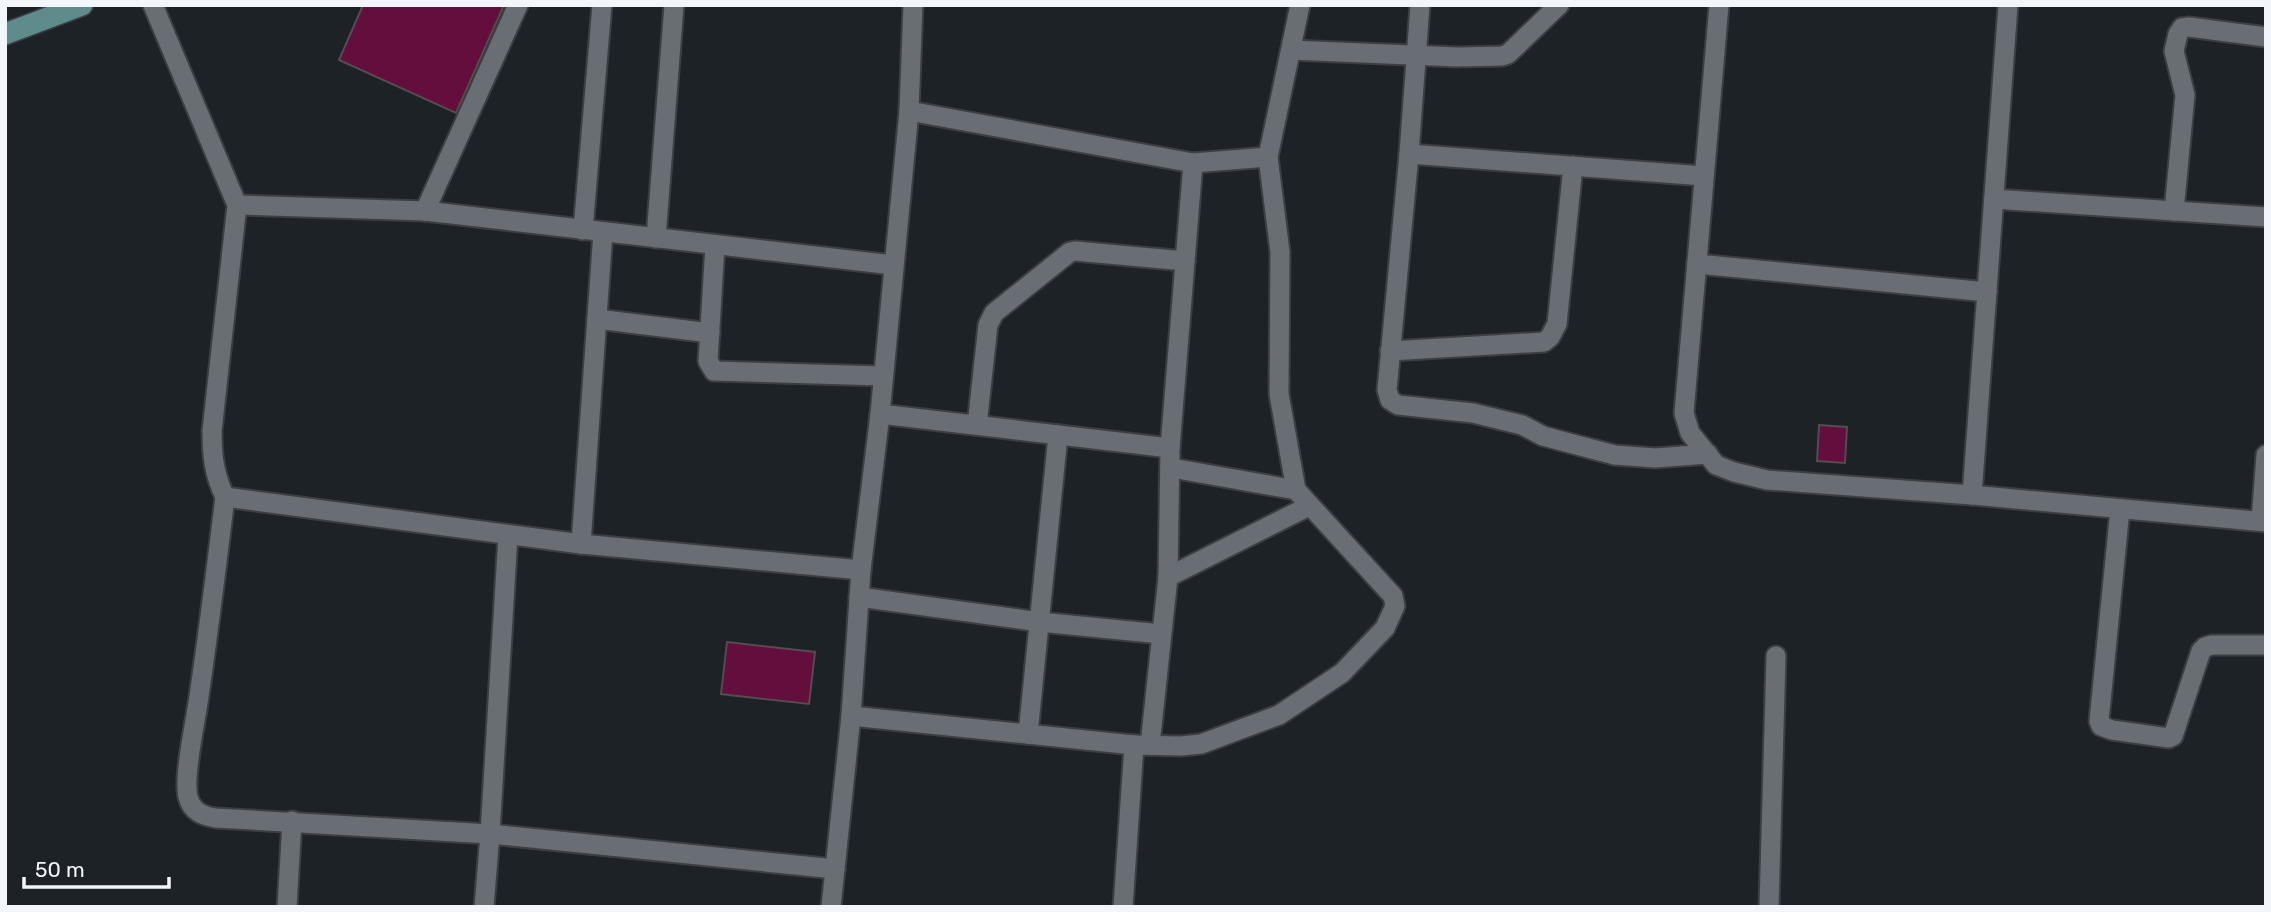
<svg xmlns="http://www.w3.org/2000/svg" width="2271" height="912" font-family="Rubik,sans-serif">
<rect width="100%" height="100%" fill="#1d2227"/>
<!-- building -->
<g fill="#640e3d" stroke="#544c4f" stroke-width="2">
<path d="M363,5h141l-48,108 -117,-53z"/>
<path d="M1819,425l28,2 -2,36 -28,-2z"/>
<path d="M727,642l88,10 -6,52 -88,-10z"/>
</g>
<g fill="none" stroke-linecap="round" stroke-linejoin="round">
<defs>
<g id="street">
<path d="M153,5l84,200 -25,226c0,25 2,43 13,66l356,47 280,26"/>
<path d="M1420,5l-11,149 -22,236 3,10 8,5 75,8 49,12 21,11 26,7 46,12 40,3 53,-4"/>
<path d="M1719,5l-35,408 6,20 26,32 18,7 33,8 205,15 294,27"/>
<path d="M1291,50l167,7 44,-1 6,-2 51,-49"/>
<path d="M909,111l284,52 -23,285 -2,129 -18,168"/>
<path d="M1409,154l295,22"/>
<path d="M1268,157l12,95 -1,142 17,96"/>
<path d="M1193,163l75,-6 32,-152"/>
<path d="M1994,199l272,18"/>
<path d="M237,205l188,6 468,54"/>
<path d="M425,211l93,-206"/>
<path d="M2174,211l11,-116 -11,-44 4,-17 4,-6 7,-1 77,10"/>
<path d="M583,230l19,-225"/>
<path d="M656,238l18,-233"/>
<path d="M715,245l-7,116 6,10 169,5"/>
<path d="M1697,264l290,28"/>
<path d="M597,319l113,14"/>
<path d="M1390,351l154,-9 6,-5 7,-13 16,-158"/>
<path d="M880,414l290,34"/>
<path d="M977,425l11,-100 6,-12 76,-61 5,-1 110,10"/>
<path d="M1972,495l36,-490"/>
<path d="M225,497c-8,66 -16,132 -26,199 -3,24 -16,80 -11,101 4,15 15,19 28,21l274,16 345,35"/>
<path d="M2120,509l-21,212 2,5 11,4 57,8 4,-2 28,-85 4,-4 7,-2h54"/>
<path d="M2261,521l5,-66"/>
<path d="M581,544l22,-312"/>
<path d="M1168,577l141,-71"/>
<path d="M859,597l181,25 121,12"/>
<path d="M851,716l283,29 -11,162"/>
<path d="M1028,734l30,-299"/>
<path d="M1134,745l47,1 20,-2 78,-29 63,-42 43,-45 10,-22 -2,-10 -97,-106 -124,-22"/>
<path d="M287,907l5,-86"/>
<path d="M484,907l6,-73 18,-299"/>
<path d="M831,907l20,-191 10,-146 19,-156 29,-303 4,-106"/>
<path d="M1769,907l7,-251"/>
</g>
<path id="secondary" d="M5,34l77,-29"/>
</defs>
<!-- street casing -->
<use href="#street" stroke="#3b3e43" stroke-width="23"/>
<!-- secondary casing -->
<use href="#secondary" stroke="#3b3e43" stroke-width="24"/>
<!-- street -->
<use href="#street" stroke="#686e74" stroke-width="19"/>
<!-- secondary -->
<use href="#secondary" stroke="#5e8b8c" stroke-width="21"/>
</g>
<!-- border -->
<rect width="2271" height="912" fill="none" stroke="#f2f5f9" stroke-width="14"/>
<!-- scale -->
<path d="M24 877v10h145v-10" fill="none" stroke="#f2f5f9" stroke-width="3.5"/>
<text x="35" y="877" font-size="21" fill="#f2f5f9" stroke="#1d2227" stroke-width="5" paint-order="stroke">50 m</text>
</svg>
